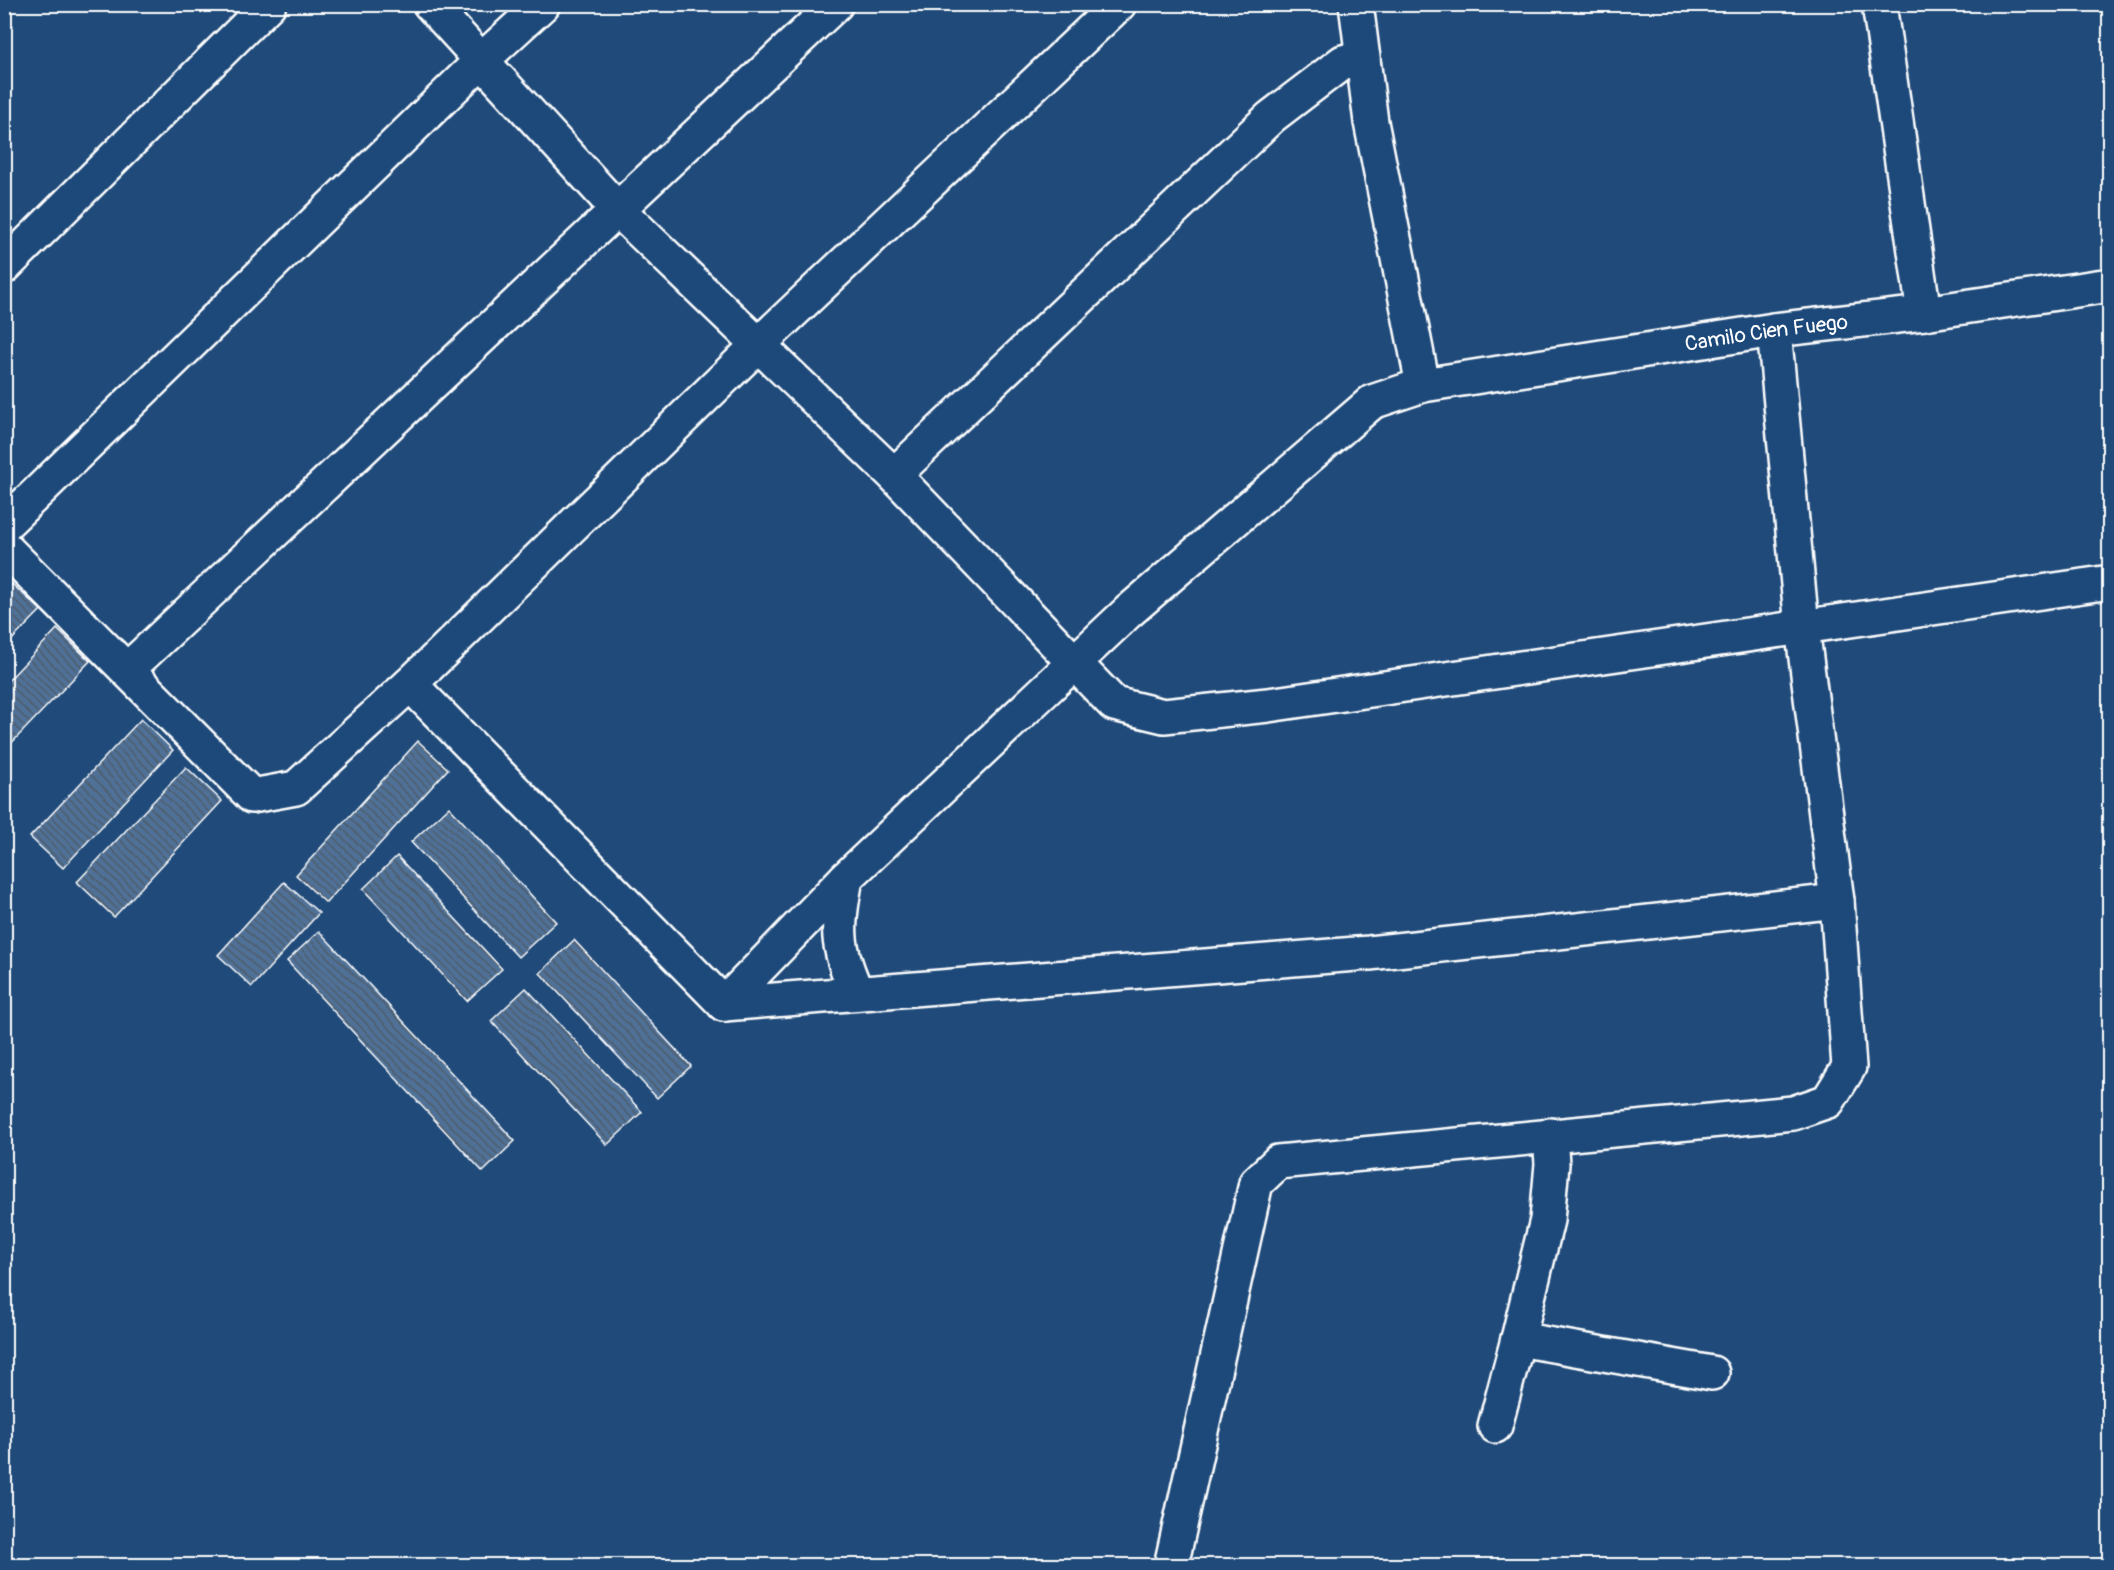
<svg xmlns="http://www.w3.org/2000/svg" width="2114" height="1570" font-family="Pangolin,sans-serif">
<defs>
<pattern id="building-back-hatch" width="6" height="6" patternUnits="userSpaceOnUse" patternTransform="scale(1.5)"><rect width="6" height="6" fill="#507197"/><path d="M-1 5l2 2M0 0l6 6M5-1l2 2" fill="none" stroke="#4e5b6a"/></pattern>
</defs>
<rect width="100%" height="100%" fill="#1f4a7a"/>
<filter id="ink" filterUnits="userSpaceOnUse"><feTurbulence type="fractalNoise" baseFrequency=".0167" numOctaves="2"/><feDisplacementMap in="SourceGraphic" scale="12" xChannelSelector="R" yChannelSelector="G"/><feConvolveMatrix kernelMatrix="1 2 1 2 8 2 1 2 1" color-interpolation-filters="sRGB"/></filter>
<g filter="url(#ink)">
<!-- building -->
<g fill="url(#building-back-hatch)" stroke="#fff" stroke-width="1.5">
<path d="M12,584l29,26 -37,38v-56z"/>
<path d="M57,629l33,32 -86,90v-66z"/>
<path d="M141,719l32,31 -110,118 -33,-31z"/>
<path d="M418,741l30,28 -122,134 -30,-28z"/>
<path d="M186,767l36,34 -108,116 -37,-35z"/>
<path d="M449,807l107,115 -38,35 -107,-115z"/>
<path d="M397,856l105,113 -35,32 -104,-112z"/>
<path d="M284,882l35,31 -67,74 -34,-32z"/>
<path d="M319,931l196,210 -32,31 -196,-211z"/>
<path d="M574,940l117,126 -34,32 -117,-125z"/>
<path d="M526,988l116,124 -35,33 -116,-124z"/>
</g>
<g fill="none" stroke-linecap="round" stroke-linejoin="round">
<defs>
<g id="minor">
<path d="M430,4l187,205 277,266 220,229 50,12 104,-11 842,-123"/>
<path d="M1356,4l15,118 52,263"/>
<path d="M1879,4l45,309"/>
<path d="M4,267l265,-263"/>
<path d="M894,475l377,-358 72,-55 20,-5"/>
<path d="M4,525l478,-465 61,-56"/>
<path d="M4,547l248,249 44,-8 114,-104 349,-340 360,-340"/>
<path d="M127,670l709,-666"/>
<path d="M410,684l314,320"/>
<path d="M846,878c-9,50 -11,67 11,115"/>
<path id="s1" d="M724,1004l122,-126 282,-266 244,-210 51,-17 351,-55 150,-17 186,-28"/>
<path d="M724,1004l645,-51 468,-52"/>
<path d="M1518,1339l194,34"/>
<path d="M1495,1426l23,-87 29,-119 5,-56 -2,-29"/>
<path d="M1171,1566l85,-383 22,-21 515,-49 35,-12 21,-34 -12,-166 -35,-274 -28,-297"/>
</g>
</defs>
<!-- minor casing -->
<use href="#minor" stroke="#fff" stroke-width="38"/>
<!-- minor -->
<use href="#minor" stroke="#1f4a7a" stroke-width="33"/>
</g>
</g>
<g text-anchor="middle" stroke-width="5" stroke-linejoin="round" paint-order="stroke">
<!-- street labels -->
<g font-size="21" fill="#fff" stroke="#1f4a7a">
<text dy="7" stroke="none"><textPath href="#s1" startOffset="1286">Camilo Cien Fuego</textPath></text>
</g>
</g>
<!-- margin -->
<rect width="2114" height="1570" fill="none" stroke="#1f4a7a" stroke-width="24"/>
<rect x="12" y="12" width="2090" height="1546" fill="none" stroke="#fff" stroke-width="2" filter="url(#ink)"/>
</svg>
